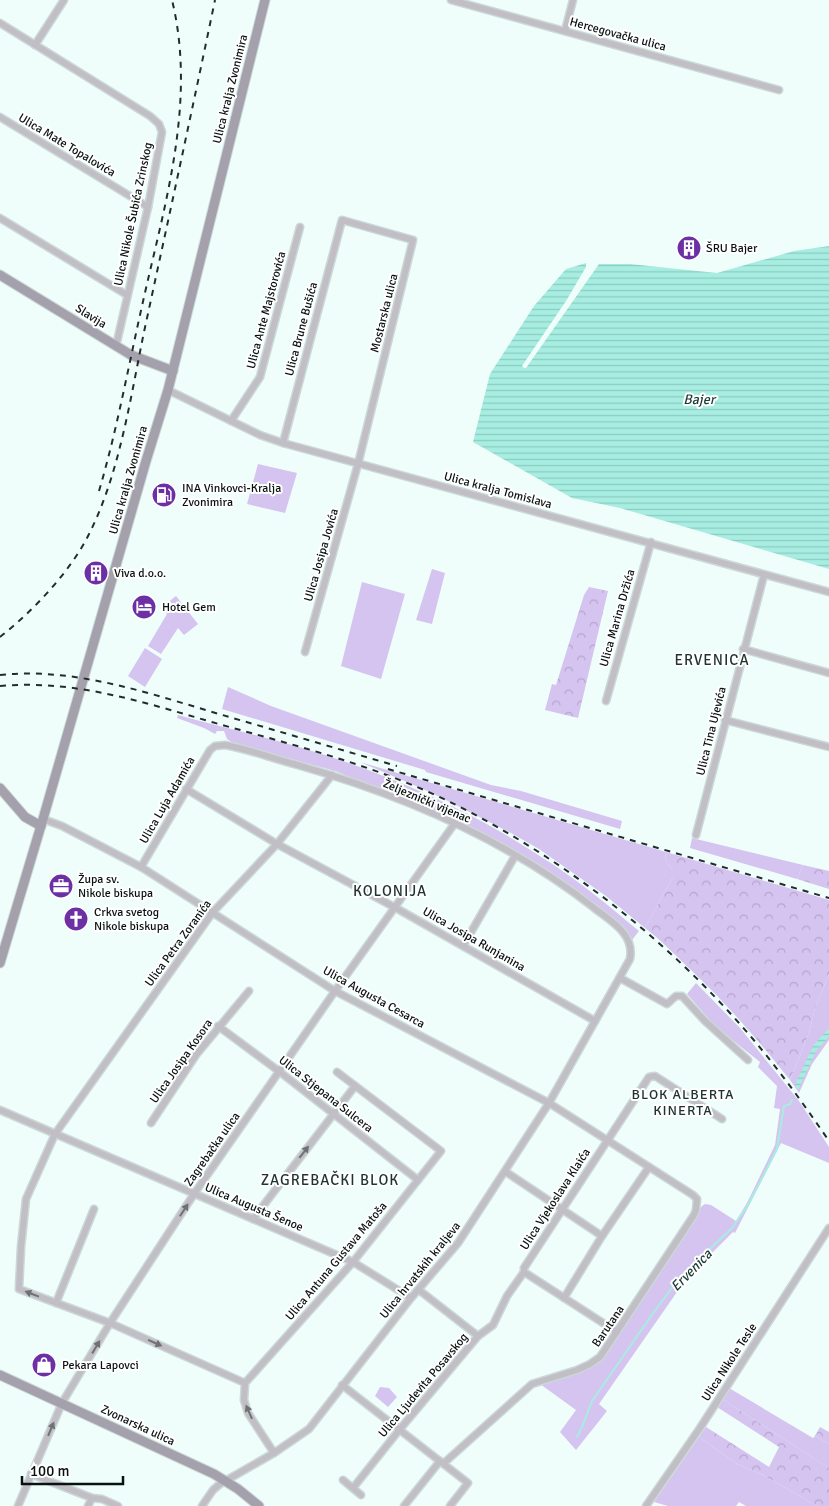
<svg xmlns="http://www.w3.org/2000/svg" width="829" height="1506" font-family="Signika,sans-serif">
<defs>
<pattern id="forest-crowns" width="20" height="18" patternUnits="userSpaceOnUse" patternTransform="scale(1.25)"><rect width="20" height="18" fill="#d5c3f0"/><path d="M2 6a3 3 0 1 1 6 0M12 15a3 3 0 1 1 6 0" fill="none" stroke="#b6a6cd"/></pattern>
<pattern id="water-rules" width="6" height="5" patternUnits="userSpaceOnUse" patternTransform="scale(1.25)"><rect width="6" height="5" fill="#a7ede1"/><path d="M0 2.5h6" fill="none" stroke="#8ecac0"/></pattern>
</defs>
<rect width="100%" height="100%" fill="#effefb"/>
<!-- green -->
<g fill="#d5c3f0">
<path d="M258,464l39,9 -12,40 -38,-9z"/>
<path d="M432,569l13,4 -13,51 -16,-4z"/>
<path d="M362,582l43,12 -24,85 -40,-13z"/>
<path d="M176,596l22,28 -14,11 -6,-7 -17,26 -13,-8 19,-32 -5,-7z"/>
<path d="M145,648l17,11 -17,28 -17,-11z"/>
<path d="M228,687l43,19 220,79 30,6 101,30 -2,8 -194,-57 -1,-2 -203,-61z"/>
<path d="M178,715c55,15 114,28 168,47 69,24 139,57 200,98 33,21 63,46 93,71l-7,9 -55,-49 -62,-39 -131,-61 -49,-20 -102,-28 -6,-4 -3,-8h-7l-2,3 -11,-6 -27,-10z"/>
<path d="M360,762l306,90 -1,8 8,10v7l-28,51 -39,-32 -67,-47 -28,-16 -81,-41z"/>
<path d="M692,838l111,27 -6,14 -107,-31z"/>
<path d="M829,974v66l-17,24 -13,29 -9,-13 19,-47 6,-25z"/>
<path d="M696,983l44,45 59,73 30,46v16l-48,-20 -46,90 -2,-1 -47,47 -87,125 8,7 -31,39 -16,-18 16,-22 -36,-26 51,-17 12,-9 99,-152 3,-2 6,1 25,16 11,-18 28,-58 5,-36 -6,-1 3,-22 -19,-19 2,-5 -44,-35 -29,-33z"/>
<path d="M380,1387l9,1 8,9 -9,10 -13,-11z"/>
<path d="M729,1388l84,50 2,-2 14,8v24l-107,-69z"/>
<path d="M699,1437l38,27 26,11 54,31h-71l-7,-4 -3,4h-68l-14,-4z"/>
</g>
<!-- forest -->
<g fill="url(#forest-crowns)">
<path d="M589,587l19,4 -30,127 -33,-8 7,-26 4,1 28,-90z"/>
<path d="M666,852l163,48v74l-14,34 -6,25 -19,47c-31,-39 -63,-76 -99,-110 -15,-14 -29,-29 -46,-42l28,-51v-7l-8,-10z"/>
<path d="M803,865l26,6v18l-32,-10z"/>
<path d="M722,1399l107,69v38h-12l-54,-31 -26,-11 -38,-27 7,-10 63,40 10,-20 -62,-40z"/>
<path d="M820,1427l9,5v12l-14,-8z"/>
</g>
<!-- water -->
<g fill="url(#water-rules)">
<path d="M829,246v323l-209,-61 -48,-10 -99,-56 17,-68 44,-68 32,-37 20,-6v4l-20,34 -44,65 2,2h2l73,-104h31l87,9 77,-22z"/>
<path d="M829,1028v9l-13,14 -18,39 -3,-5 18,-39z"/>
</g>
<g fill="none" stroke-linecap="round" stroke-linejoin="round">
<!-- stream -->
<path stroke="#a7ede1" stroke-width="2" d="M577,1437c7,-12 10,-24 15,-36l62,-89 26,-35 52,-49 16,-23 29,-56 7,-43 6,-2 2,-4"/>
<defs>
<g id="street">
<path d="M451,0l328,90"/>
<path d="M0,23l150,93 9,8 3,8 -14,75 -32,139"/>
<path d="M565,31l8,-31"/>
<path d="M35,45l29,-45"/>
<path d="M0,117l148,90"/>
<path d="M0,218l127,77"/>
<path d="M168,390l92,45 23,8 546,149"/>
<path d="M231,421l29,-44 40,-150"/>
<path d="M283,443l59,-223 71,20 -55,224 -53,188"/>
<path d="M743,649l86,24"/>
<path d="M606,701l45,-159"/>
<path d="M725,720l104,27"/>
<path d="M186,789l91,55 119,64 199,113"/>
<path d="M43,819l19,7 79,41 194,124 214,112 144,92 4,4 -1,11 -2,5 -94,142 -10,7 -13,6 -45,14 -88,79"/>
<path d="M696,835l68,-260"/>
<path d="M141,867l69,-117 5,-4 10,-1c23,4 46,13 69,19 106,30 212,75 299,143 17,14 42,26 37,52l-81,144 -91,140 -47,55 -102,131 -35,24 -54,31 -7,6 -11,16"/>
<path d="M463,946l52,-90"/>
<path d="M620,978l47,26 9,-8h6l23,25 43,39"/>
<path d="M218,1026l62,46 138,108"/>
<path d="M0,1110l353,152 58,36"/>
<path d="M151,1123l45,-68 53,-64"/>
<path d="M506,1172l96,64"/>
<path d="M253,1219l102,-133"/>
<path d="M524,1272l93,60"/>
<path d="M419,1290l59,46"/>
<path d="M564,1298l38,-62 47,-69"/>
<path d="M56,1303l38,-94"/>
<path d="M245,1383l-135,-60 -91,-34 2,-42 5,-48 29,-65 158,-222 64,-68 55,-69"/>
<path d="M342,1385l126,98 -18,23"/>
<path d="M274,1453l-26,-40 -4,-13 1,-17 108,-121 88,-111 -104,-79"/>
<path d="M31,1474l61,24 10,1 16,7"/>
<path d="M343,1480l18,15"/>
<path d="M353,1488l47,-59 78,-93 15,-11 14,-29 17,-24v-4l125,-191 6,-1 67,43"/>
<path d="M18,1506l44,-103 48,-80 84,-129 141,-203 120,-168"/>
<path d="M88,1506l4,-8"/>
<path d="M404,1506l36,-45"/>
<path d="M646,1506l54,-78 129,-200"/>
</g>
<g id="secondary">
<path d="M0,275l131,80 42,16"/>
<path d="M0,788l25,29 16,9"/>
<path d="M0,963l43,-144 103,-358 22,-71 97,-390"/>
<path d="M0,1375l214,99 24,15 21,17"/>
</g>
</defs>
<!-- street casing -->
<use href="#street" stroke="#cad8d6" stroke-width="9"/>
<!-- secondary casing -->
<use href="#secondary" stroke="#cad8d6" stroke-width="11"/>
<!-- street -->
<use href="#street" stroke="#c1bec6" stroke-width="6"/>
<!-- secondary -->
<use href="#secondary" stroke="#a4a0ac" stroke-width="9"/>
<!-- rail -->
<g stroke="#232c2b" stroke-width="2" stroke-dasharray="6 6" stroke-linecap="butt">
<path d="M99,491c18,-61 29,-123 43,-185 22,-100 55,-203 30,-306"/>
<path d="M0,637c32,-25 68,-63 87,-99 32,-61 43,-138 57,-206 24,-111 48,-221 71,-332"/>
<path d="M0,675c74,-8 148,18 219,39 59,17 119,35 178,52"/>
<path d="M0,686c77,-7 149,18 222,39 76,21 153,41 224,75 111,54 212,132 293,223 33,37 62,77 90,118"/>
<path d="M388,769l441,129"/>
</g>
</g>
<!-- one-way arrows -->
<defs><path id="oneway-solid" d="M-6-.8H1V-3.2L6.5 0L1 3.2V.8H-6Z" transform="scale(1.25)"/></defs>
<g fill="#6f7175">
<use href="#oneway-solid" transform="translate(304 1152) rotate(-52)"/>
<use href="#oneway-solid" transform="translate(184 1210) rotate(-57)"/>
<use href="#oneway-solid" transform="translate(32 1294) rotate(-159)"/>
<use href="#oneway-solid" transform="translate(155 1343) rotate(24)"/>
<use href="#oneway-solid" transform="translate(96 1347) rotate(-59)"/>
<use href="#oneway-solid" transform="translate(249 1412) rotate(-114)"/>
<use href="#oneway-solid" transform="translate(51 1429) rotate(-67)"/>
</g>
<!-- icons -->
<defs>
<symbol id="building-disc" viewBox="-11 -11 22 22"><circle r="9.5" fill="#6c2fa4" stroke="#fff"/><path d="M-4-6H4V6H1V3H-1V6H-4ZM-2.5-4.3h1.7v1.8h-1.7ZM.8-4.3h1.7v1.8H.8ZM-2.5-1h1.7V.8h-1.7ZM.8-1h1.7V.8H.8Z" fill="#fff"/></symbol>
<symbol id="fuel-disc" viewBox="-11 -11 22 22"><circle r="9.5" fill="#6c2fa4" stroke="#fff"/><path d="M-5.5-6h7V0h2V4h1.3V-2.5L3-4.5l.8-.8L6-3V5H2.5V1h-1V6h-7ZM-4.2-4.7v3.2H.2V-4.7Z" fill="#fff"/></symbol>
<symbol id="hotel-disc" viewBox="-11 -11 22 22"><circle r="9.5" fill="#6c2fa4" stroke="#fff"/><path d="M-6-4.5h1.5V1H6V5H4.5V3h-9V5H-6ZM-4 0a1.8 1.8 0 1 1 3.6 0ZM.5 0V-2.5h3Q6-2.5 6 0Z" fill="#fff"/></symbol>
<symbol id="office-disc" viewBox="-11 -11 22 22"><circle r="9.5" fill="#6c2fa4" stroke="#fff"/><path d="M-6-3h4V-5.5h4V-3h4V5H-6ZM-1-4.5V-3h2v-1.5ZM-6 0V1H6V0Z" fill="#fff"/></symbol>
<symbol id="church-disc" viewBox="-11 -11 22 22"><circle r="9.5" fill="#6c2fa4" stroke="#fff"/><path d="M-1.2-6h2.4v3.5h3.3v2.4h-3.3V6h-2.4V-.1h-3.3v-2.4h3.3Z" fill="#fff"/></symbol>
<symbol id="shop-disc" viewBox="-11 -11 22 22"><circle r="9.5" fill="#6c2fa4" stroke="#fff"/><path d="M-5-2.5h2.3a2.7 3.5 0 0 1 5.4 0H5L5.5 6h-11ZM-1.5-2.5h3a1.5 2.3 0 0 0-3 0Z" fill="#fff"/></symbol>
</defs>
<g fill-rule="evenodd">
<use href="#building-disc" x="675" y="234" width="28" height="28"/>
<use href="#fuel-disc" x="150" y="481" width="28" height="28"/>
<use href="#building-disc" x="82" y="559" width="28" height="28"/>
<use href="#hotel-disc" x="130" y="593" width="28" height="28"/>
<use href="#office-disc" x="47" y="872" width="28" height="28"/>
<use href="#church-disc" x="62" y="905" width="28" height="28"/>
<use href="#shop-disc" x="30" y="1351" width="28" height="28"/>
</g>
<g text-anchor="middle" stroke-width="4" stroke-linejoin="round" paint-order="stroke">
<!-- street labels -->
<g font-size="12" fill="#0a1211" stroke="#fff">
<text transform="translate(618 34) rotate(15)" y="4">Hercegovačka ulica</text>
<text transform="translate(230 89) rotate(-76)" y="4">Ulica kralja Zvonimira</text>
<text transform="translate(67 145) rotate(31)" y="4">Ulica Mate Topalovića</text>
<text transform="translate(133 214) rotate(-78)" y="4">Ulica Nikole Šubića Zrinskog</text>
<text transform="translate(266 310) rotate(-75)" y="4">Ulica Ante Majstorovića</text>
<text transform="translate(384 313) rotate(-76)" y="4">Mostarska ulica</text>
<text transform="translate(91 316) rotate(32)" y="4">Slavija</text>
<text transform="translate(301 329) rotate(-75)" y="4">Ulica Brune Bušića</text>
<text transform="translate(128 480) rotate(-74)" y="4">Ulica kralja Zvonimira</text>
<text transform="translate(498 490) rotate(15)" y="4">Ulica kralja Tomislava</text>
<text transform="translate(321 555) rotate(-74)" y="4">Ulica Josipa Jovića</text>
<text transform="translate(617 618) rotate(-74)" y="4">Ulica Marina Držića</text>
<text transform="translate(711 731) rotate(-76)" y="4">Ulica Tina Ujevića</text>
<text transform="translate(167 800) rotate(-60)" y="4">Ulica Luja Adamića</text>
<text transform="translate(427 801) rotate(23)" y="4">Željeznički vijenac</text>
<text transform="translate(474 939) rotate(30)" y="4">Ulica Josipa Runjanina</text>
<text transform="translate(178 943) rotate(-54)" y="4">Ulica Petra Zoranića</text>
<text transform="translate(374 997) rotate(29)" y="4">Ulica Augusta Cesarca</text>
<text transform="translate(181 1061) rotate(-55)" y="4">Ulica Josipa Kosora</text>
<text transform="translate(326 1094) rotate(38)" y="4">Ulica Stjepana Sulcera</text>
<text transform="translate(212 1149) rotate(-55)" y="4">Zagrebačka ulica</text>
<text transform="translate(555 1199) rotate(-57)" y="4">Ulica Vjekoslava Klaića</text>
<text transform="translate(254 1207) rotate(23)" y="4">Ulica Augusta Šenoe</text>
<text transform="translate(336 1261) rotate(-50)" y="4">Ulica Antuna Gustava Matoša</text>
<text transform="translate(420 1270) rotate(-51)" y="4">Ulica hrvatskih kraljeva</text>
<text transform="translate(608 1326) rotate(-56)" y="4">Barutana</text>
<text transform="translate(729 1362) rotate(-57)" y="4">Ulica Nikole Tesle</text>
<text transform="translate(423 1385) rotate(-50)" y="4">Ulica Ljudevita Posavskog</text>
<text transform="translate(138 1425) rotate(25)" y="4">Zvonarska ulica</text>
</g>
<!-- poi labels -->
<g font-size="12" fill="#0a1211" stroke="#fff" text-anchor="start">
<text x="706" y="252">ŠRU Bajer</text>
<text x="182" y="492">INA Vinkovci-Kralja<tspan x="182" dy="14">Zvonimira</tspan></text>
<text x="114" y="577">Viva d.o.o.</text>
<text x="162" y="611">Hotel Gem</text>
<text x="78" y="883">Župa sv.<tspan x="78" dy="14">Nikole biskupa</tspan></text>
<text x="94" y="916">Crkva svetog<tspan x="94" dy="14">Nikole biskupa</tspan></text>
<text x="62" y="1369">Pekara Lapovci</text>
</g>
<!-- water labels -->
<g font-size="14" font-style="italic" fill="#1b3d37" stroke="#fff">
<text x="699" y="404">Bajer</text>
<text transform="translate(691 1270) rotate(-46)" y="5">Ervenica</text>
</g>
<!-- neighbourhood labels -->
<g font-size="14" letter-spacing="1" fill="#1f332f" stroke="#fff">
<text x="683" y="1099">BLOK ALBERTA<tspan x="683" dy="16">KINERTA</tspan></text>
</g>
<!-- quarter labels -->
<g font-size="15" letter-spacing="1" fill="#1f332f" stroke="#fff">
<text x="712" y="665">ERVENICA</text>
<text x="390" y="896">KOLONIJA</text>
<text x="330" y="1185">ZAGREBAČKI BLOK</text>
</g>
</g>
<!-- scale -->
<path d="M22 1476v8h101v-8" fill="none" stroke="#0a1211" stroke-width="2.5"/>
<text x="30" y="1476" font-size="15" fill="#0a1211" stroke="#ffffff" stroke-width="4" paint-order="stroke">100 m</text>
</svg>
